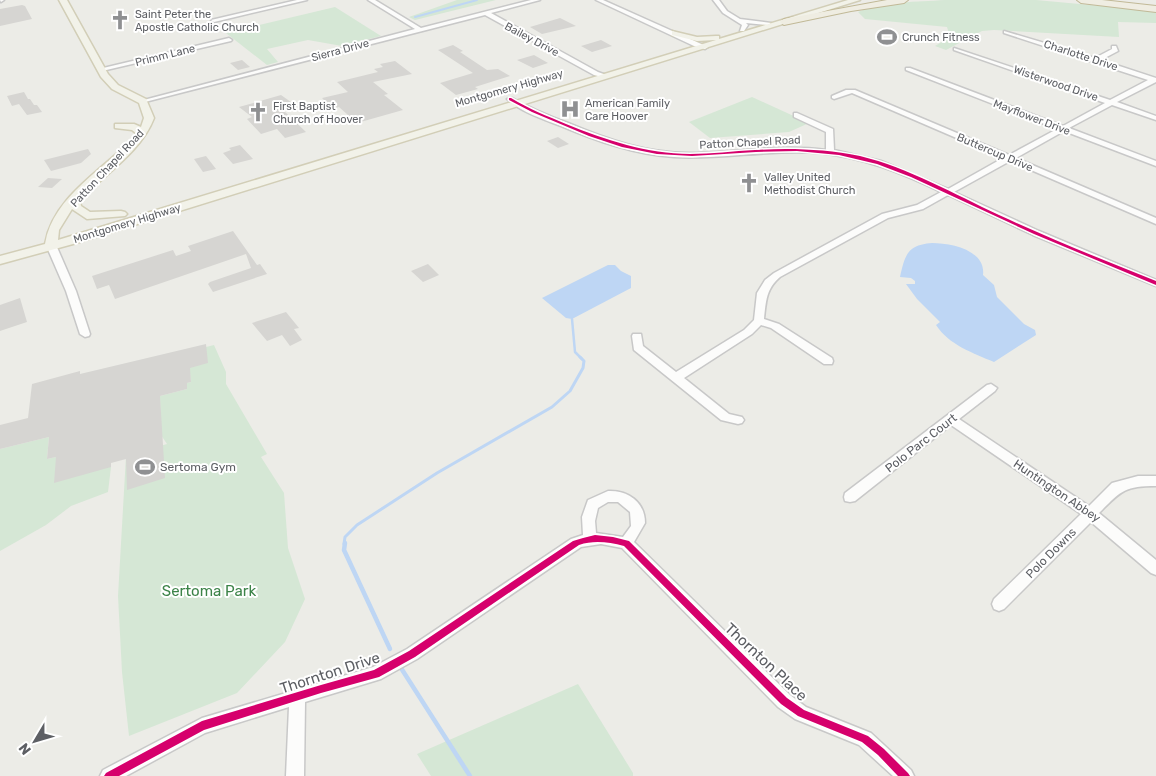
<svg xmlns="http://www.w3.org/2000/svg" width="1156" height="776" font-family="Rubik,sans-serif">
<rect width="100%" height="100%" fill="#ecece7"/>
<!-- green -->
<g fill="#d5e7d5">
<path d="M457,0h39l-81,20 -6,-3z"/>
<path d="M945,0h91l120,11v12l-38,-1 1,15 -125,-7 -12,1 -36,19 -11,-4 15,-9 -3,-10 -82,-8 -7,-7c27,-11 58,-10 87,-12z"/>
<path d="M335,7l46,29 -39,10 -34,-6 -41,9 11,13 -11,3 -41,-32z"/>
<path d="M752,97l57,26 -20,9 -79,6 -21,-16z"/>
<path d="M214,345l12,27v12l41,70 -6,3 23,36 4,55 17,51 -20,43 -48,51 -108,43 -7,-64 -4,-76 8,-140 41,-12 -6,-9 -1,-39 27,-7v-6l4,-1 -1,-9 -4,-4 20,-22z"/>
<path d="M49,437l-2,22 9,-2 55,10 -3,25 -37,14 -25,19 -46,26v-102z"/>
<path d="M578,684l55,89v3h-202l-14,-22z"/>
</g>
<!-- water -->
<g fill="#bed6f4">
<path d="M932,243c19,0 54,7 51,32l11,10 3,12 27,27 11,6 1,5 -42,27c-21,-9 -45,-17 -58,-37l4,-3 -23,-23 -11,-15h9v-3l-4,-3 -11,-1c5,-22 7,-32 32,-34z"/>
<path d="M608,265h7l6,6 10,5v12l-59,31 -6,-1 -24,-20z"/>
</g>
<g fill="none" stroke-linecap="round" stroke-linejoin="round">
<!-- stream-far3 -->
<path stroke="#bed6f4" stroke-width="2" d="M415,17l62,-17"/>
<!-- stream-far2 -->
<path stroke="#bed6f4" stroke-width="2.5" d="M572,319l3,33 7,7"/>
<!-- stream-far1 -->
<path stroke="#bed6f4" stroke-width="3" d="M344,544l1,-7 12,-12 80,-52 115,-66 18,-16 13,-23 1,-7 -4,-4"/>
<!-- stream -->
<g stroke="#bed6f4" stroke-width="4.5">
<path d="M345,543l-1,7 46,99"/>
<path d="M401,668l69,108"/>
</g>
</g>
<!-- building -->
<g fill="#d6d5d2">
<path d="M22,5l3,1 7,13 -32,7v-17z"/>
<path d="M560,18l16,8 -34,8 -12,-7z"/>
<path d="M601,40l11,6 -20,6 -11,-6z"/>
<path d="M453,45l10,6 -3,1 27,18 11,-1 12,7 -35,11 3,2 -22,6 -16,-12 33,-10 -35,-23z"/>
<path d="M534,55l14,8 -15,5 -16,-8z"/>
<path d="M242,60l8,7 -12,3 -8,-7z"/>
<path d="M395,61l17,13 -39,8 15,12 -4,1 19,15 -46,13 -18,-16 -17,5 -8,-8 11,-3 -3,-3 26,-6 -11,-10 41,-10 -4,-3 9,-2 -3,-3z"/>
<path d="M24,92l4,7h2l4,6h3l5,7 -15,3 -8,-11 -7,2 -5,-10z"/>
<path d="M281,95l17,12 -14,4 22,21 -21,6 -8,-9 -16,5 -14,-15 5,-2 -13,-10z"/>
<path d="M558,137l11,7 -11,4 -11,-7z"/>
<path d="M240,145l13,14 -20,5 -10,-11 8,-3 -2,-2z"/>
<path d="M88,149l3,5 -10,9 -30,8 -7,-11z"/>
<path d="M206,156l10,13 -13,3 -9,-13z"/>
<path d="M48,178l14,1 -10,9 -14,-1z"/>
<path d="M233,231l24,34 3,-1 7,10 -54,18 -5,-8 2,-2 41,-14 -5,-14 -131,45 -6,-14 -12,4 -5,-13 81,-26 3,6 15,-5 -3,-5z"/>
<path d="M428,264l11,11 -16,7 -12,-11z"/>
<path d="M20,298l7,24 -27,9v-26z"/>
<path d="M286,312l13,16 -5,1 8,11 -12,6 -8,-11 -15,6 -15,-18z"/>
<path d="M206,344l2,19 -18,5 1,14 -4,1v6l-27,7 5,82 -38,12 -1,-31 -15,4v4l-57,16 2,-26 -9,2 2,-22 -49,12v-24l28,-7 4,-34 48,-13v3z"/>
</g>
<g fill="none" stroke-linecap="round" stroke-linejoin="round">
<defs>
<g id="minor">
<path d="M0,0h4l-3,2z"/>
<path d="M297,0h10l-93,22 -3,-2z"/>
<path d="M368,0h7l46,28 110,-28h9l-49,13 107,59 11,4 -3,2 -12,-3 -109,-60 -340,87 -5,-1 275,-72z"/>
<path d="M596,0h7l105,47 -3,2 -11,-3z"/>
<path d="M713,0h6l8,11 13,8 31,4 -3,2 -22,-2 2,2 -4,6h-4l2,-6 -19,-12z"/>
<path d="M1004,31l91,27 17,-9v-3h4l2,5 -17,9 55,18v4l-39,20 39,14v4l-44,-15 -43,23 87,33v5l-92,-35 -48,27 140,60v6l-146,-63 -56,31 85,39 117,49v6l-123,-51 -85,-40 -25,14 -35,9 -108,59c-14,12 -14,24 -16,42l15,5 53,34 1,3 -1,3h-8l-53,-36 -10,-3 -9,9 -68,44 45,36 13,3 2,3 -2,3 -4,1 -17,-4 -87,-70 -2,-14 1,-2h8l2,12 33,26 68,-42 10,-10 3,-27 8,-13 9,-7 108,-59 35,-9 24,-13c-39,-19 -79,-35 -122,-39 -49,-4 -97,7 -145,4 -39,-2 -77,-16 -113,-31 -18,-7 -40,-14 -54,-27l5,-1c18,10 37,18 56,25 40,17 81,31 125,30 44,-1 89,-9 133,-3v-18l-32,-15v-4h3l36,16 1,21 47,11 67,28 55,-31 -151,-65 -18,6 -2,-1v-2l14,-6h9l154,65 48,-26 -151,-59v-2h4l153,58 42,-23 -151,-53v-2l156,52 38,-20 -144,-47z"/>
<path d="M229,38l3,2 -1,1 -129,30 -3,-2z"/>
<path d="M51,242l5,3 20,46 14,43 -1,2 -4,1 -5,-3 -14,-43 -20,-46z"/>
<path d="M991,384l6,4 -2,3 -36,28 130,87 23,-23 26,-7h18v10c-32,0 -35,5 -57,27l57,47v15l-5,-2 -60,-51 -87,87 -5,2 -5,-2 -2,-5 2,-5 87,-85 -130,-89 -96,76 -5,1 -5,-1 -1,-4 1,-4 142,-108z"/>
<path d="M608,491c20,-1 37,11 37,32l-11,19 156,153 16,12 65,26 40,37 3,6h-21l-34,-31 -64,-26 -17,-12 -156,-159 -21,-4 -20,3 -164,112 -36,20 -76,23 -1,74h-18l3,-69 -84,26 -79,43h-26l3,-6 99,-52 171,-51 34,-18 164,-110 12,-4 -1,-18 6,-17zM608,502h10l12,10 1,14 -8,11 -27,-4 -1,-12 3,-13z"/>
</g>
<path id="major" d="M59,0h8l41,74 10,11 28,14 8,19c-13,34 -49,56 -74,82l1,6 9,6 31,-1 4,1 2,2 -2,2 -38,3 -15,-10 -13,21 -1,10 658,-200 -19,1 -25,-6v-4l25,6 19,-1h3v3l129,-39h12l-787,244 -73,20v-8l45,-12c8,-49 62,-76 92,-110l-5,-4 -17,-2v-4h19l7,3 3,-9 -5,-15 -27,-14 -11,-12z"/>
<g id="highway">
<path d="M887,0h21l-4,3 -53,8 -67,14 -4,-3 4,-3z"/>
<path d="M1077,0h25l54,6v6l-75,-9z"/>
</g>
</defs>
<!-- minor casing -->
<use href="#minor" stroke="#c8c8c8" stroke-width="3"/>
<!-- major casing -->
<use href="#major" stroke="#d2ceb7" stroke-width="3"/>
<!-- highway casing -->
<use href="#highway" stroke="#c1b997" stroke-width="2"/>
<!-- minor -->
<use href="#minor" fill="#fcfcfb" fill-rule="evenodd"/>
<!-- major -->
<use href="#major" fill="#f2f2e9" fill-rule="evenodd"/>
<!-- highway -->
<use href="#highway" fill="#efede2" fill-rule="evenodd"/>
<defs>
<g id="cycleway">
<path d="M509,98h2c18,11 36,18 55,26 40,16 81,30 124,30 22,0 43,-3 65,-4 35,-2 70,-1 105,6 49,12 94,38 139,59 52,24 104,45 157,66v4l-122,-51 -123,-57 -34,-13 -38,-9 -42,-4 -41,1 -64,4 -35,-2 -35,-7 -33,-11 -57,-24 -23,-12z"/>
<path d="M595,535l18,2 16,4 158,157 17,12 64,26 16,13 24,24 2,3h-12l-20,-21 -16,-13 -64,-26 -17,-12 -157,-158c-16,-4 -30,-6 -45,-1l-164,112 -36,20 -58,16 -117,37 -85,46h-15l2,-3 96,-52 119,-36 53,-15 35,-19 164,-110 10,-3z"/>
</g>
</defs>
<!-- cycleway casing -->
<use href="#cycleway" stroke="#fff" stroke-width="3"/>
<!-- cycleway -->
<use href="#cycleway" fill="#d6006c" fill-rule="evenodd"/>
</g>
<!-- icons -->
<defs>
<symbol id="church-bare" viewBox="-9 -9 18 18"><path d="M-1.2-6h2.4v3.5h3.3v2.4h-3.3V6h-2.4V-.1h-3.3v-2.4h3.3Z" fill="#8f9092" stroke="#fff" stroke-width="2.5" paint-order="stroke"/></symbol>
<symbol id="stadium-bare" viewBox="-9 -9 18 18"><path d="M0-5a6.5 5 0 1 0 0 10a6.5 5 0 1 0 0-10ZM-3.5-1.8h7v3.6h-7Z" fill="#8f9092" stroke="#fff" stroke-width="2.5" paint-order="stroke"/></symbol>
<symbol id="hospital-bare" viewBox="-9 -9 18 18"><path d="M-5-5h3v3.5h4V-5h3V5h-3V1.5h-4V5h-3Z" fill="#8f9092" stroke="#fff" stroke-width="2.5" paint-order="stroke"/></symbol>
</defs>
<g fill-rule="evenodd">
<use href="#church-bare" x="106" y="6" width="28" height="28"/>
<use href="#stadium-bare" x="873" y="23" width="28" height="28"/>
<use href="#hospital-bare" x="556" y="95" width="28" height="28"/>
<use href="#church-bare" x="244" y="98" width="28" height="28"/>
<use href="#church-bare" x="735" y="169" width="28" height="28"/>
<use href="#stadium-bare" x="131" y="453" width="28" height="28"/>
</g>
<g text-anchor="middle" stroke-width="4" stroke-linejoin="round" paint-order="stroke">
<!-- far-poi labels -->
<g font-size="11" fill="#5d5f64" stroke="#fff" text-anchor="start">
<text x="135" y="18">Saint Peter the<tspan x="135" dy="13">Apostle Catholic Church</tspan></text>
<text x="902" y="41">Crunch Fitness</text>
<text x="585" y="107">American Family<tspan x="585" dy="13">Care Hoover</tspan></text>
<text x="273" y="110">First Baptist<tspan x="273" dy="13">Church of Hoover</tspan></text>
<text x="764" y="181">Valley United<tspan x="764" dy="13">Methodist Church</tspan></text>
</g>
<!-- far-street labels -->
<g font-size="11" fill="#5d5f64" stroke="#fff">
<text transform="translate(532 39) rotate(28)" y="4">Bailey Drive</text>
<text transform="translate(340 50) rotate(-15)" y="4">Sierra Drive</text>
<text transform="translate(165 55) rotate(-14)" y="4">Primm Lane</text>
<text transform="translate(1081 55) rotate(18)" y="4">Charlotte Drive</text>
<text transform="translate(1056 83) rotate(19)" y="4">Wisterwood Drive</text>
<text transform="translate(509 88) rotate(-16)" y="4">Montgomery Highway</text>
<text transform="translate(1032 117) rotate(21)" y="4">Mayflower Drive</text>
<text transform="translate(750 142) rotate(-3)" y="4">Patton Chapel Road</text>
<text transform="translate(995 152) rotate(23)" y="4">Buttercup Drive</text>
<text transform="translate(107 168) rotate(-47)" y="4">Patton Chapel Road</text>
<text transform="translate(127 223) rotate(-17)" y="4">Montgomery Highway</text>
</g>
<!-- street labels -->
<g font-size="12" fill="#5d5f64" stroke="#fff">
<text transform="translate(921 443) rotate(-38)" y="4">Polo Parc Court</text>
<text transform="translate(1057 491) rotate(34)" y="4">Huntington Abbey</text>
<text transform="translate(1051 553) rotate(-45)" y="4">Polo Downs</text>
</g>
<!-- poi labels -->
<g font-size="12" fill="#5d5f64" stroke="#fff" text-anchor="start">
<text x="160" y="471">Sertoma Gym</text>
</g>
<!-- near-park labels -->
<g font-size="15" fill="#3c8348" stroke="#fff">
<text x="209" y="596">Sertoma Park</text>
</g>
<!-- near-street labels -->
<g font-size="15" fill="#5d5f64" stroke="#fff">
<text transform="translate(766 662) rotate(43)" y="5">Thornton Place</text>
<text transform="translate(330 673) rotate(-18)" y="5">Thornton Drive</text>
</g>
</g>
<!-- north arrow -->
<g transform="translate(35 741) rotate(232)" stroke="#ffffff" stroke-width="4" paint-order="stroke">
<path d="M0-4L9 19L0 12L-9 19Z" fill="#5d5f64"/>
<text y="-8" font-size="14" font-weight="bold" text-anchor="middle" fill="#5d5f64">N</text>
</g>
</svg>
